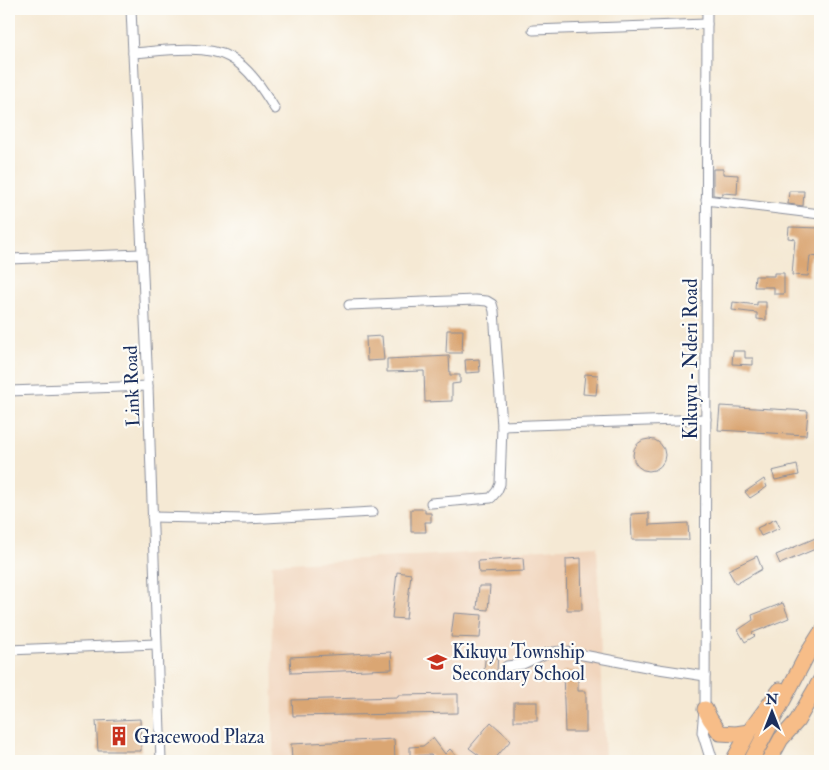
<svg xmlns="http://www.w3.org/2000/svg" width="829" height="770" font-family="'IM FELL Double Pica',serif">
<rect width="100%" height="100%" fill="#fdfcf7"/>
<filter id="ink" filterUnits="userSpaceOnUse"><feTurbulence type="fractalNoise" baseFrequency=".02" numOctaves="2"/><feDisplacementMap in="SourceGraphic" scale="10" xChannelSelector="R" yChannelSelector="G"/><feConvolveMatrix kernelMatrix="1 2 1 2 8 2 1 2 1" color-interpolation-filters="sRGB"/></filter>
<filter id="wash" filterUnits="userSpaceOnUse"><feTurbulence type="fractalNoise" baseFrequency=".0096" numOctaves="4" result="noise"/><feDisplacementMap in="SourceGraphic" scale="20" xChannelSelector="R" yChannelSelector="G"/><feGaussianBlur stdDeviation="1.12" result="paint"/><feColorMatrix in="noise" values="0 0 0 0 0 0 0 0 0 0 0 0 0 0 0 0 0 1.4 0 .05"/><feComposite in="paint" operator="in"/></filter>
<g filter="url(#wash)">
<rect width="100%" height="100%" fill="#f5e9d4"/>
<!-- built -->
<path fill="#f1d5bd" d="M597,546l8,215h-332l-1,-197z"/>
<g id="blocks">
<!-- building -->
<g fill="#daa673">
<path d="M713,169h10v5l15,1 -1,19 -15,-1v3l-9,-1z"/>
<path d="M789,191h15l-1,15 -15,-2z"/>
<path d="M789,227l31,1v29l-10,-1 -2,20 -16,-1 3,-36 -7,-1z"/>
<path d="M774,273h10v21h-10v-7h-20l1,-11h19z"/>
<path d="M733,302l24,3v-3h9v18l-9,-1v-6l-25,-3z"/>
<path d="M447,330h16l-1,23h-16z"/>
<path d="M382,336l2,24 -17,1 -1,-24z"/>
<path d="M733,351h12v7h8v7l-21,-1z"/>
<path d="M449,356l1,19h10v8l-8,1v17l-27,1 -1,-31 -37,1v-13z"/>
<path d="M479,359l1,13 -14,1 -1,-13z"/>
<path d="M585,374l13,1 -2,20 -13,-1z"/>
<path d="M720,406l88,5 -2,24 -88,-5z"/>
<circle cx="649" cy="455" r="16"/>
<path d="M797,465l2,10 -24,5 -3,-9z"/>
<path d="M764,479l3,8 -17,11 -5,-6z"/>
<path d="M411,509h14v4h6v9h-6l1,10h-15z"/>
<path d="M649,513v12l39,-2 1,17h-57l-1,-26z"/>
<path d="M776,519l4,9 -19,8 -4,-8z"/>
<path d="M820,536v11l-40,17 -4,-9z"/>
<path d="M757,556l5,13 -26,15 -8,-14z"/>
<path d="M523,558l1,13 -45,2 -1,-12z"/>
<path d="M581,558l1,52h-15l-1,-51z"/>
<path d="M397,572l14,2 -5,45 -14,-1z"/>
<path d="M479,586h11l-2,24 -11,-1z"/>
<path d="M783,603l6,15 -37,15 3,3 -10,6 -7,-12 15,-10 -1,-5z"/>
<path d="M454,613l28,2 -2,23 -29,-1z"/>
<path d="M486,650l12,1 -1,21 -13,-1z"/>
<path d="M391,652l1,17 -101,4 -1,-16z"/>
<path d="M563,671h15v20h8v41h-21z"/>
<path d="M458,694v19l-165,3 -1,-16 106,-3v-2z"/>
<rect x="514" y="702" width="23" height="19"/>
<path d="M140,719l1,32h-43l-2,-30z"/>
<path d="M491,722l20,18 -18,21h-9l-6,-4 2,-1 -11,-8z"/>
<path d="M433,738l12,16 5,-5 8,9 -4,3h-18l-5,-6 -21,1v-9l13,-1z"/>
<path d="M394,739l1,20 -42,2h-61l-1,-17z"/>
</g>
</g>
</g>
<g filter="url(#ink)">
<use href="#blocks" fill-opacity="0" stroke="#888c99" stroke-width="1"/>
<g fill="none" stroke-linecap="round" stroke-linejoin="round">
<defs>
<g id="minor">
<path d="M131,9l17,377 13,375"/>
<path d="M533,30l174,-6"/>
<path d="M133,53c28,-2 71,-9 96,4 20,10 35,34 46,52"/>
<path d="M706,200l114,14"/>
<path d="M9,259l132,-5"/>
<path d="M349,305l126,-5 12,1 5,3 2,7 8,115 -2,58 -3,7 -6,7 -60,5"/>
<path d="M9,391l139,-5"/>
<path d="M502,426l204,-7"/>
<path d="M152,517l94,2 127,-7"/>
<path d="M9,650l147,-6"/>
<path d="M507,666l16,-2 24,-11 15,-2 90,17 53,8"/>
<path d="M705,709l2,-700"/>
</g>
<path id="tertiary" d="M705,709l-2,23 9,29"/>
<g id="trunk">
<path d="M705,709l5,10 10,14 16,1 13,-2"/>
<path d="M733,761l16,-29 31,-42"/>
<path d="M751,761l57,-108 12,-19"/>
<path d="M769,761l12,-22 16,-18 23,-40"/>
</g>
</defs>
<!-- minor casing -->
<use href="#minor" stroke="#888c99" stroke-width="11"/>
<!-- tertiary casing -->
<use href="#tertiary" stroke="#888c99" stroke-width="13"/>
<!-- trunk casing -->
<use href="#trunk" stroke="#888c99" stroke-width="17"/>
<!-- minor -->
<use href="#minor" stroke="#fff" stroke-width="9"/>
<!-- tertiary -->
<use href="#tertiary" stroke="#fff" stroke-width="11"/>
<!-- trunk -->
<use href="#trunk" stroke="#f7bd88" stroke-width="15"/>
</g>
</g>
<!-- icons -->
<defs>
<symbol id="school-bare" viewBox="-9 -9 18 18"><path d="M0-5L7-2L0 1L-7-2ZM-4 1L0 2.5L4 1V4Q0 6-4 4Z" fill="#c8321e" stroke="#fdfcf7" stroke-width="2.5" paint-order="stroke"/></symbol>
<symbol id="building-bare" viewBox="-9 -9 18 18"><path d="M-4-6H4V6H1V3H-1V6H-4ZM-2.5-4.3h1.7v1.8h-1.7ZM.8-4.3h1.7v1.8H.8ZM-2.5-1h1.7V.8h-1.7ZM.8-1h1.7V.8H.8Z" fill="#c8321e" stroke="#fdfcf7" stroke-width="2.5" paint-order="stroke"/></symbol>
</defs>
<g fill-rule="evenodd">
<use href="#school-bare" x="423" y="648" width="28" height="28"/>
<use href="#building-bare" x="105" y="722" width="28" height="28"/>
</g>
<g text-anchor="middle" stroke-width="4.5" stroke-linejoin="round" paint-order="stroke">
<!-- street labels -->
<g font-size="19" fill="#1b2f5e" stroke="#fdfcf7">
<text transform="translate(690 359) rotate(-90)" y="7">Kikuyu - Nderi Road</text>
<text transform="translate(131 386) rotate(-92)" y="7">Link Road</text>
</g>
<!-- poi labels -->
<g font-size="19" fill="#1b2f5e" stroke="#fdfcf7" text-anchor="start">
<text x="452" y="658">Kikuyu Township<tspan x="452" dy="22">Secondary School</tspan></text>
<text x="134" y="743">Gracewood Plaza</text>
</g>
</g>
<!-- margin -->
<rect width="829" height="770" fill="none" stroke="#fdfcf7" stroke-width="30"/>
<!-- north arrow -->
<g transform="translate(772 712)" stroke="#fdfcf7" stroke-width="4" paint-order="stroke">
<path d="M0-4L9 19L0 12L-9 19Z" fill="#1b2f5e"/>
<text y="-8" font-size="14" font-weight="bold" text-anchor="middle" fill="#1b2f5e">N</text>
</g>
</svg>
